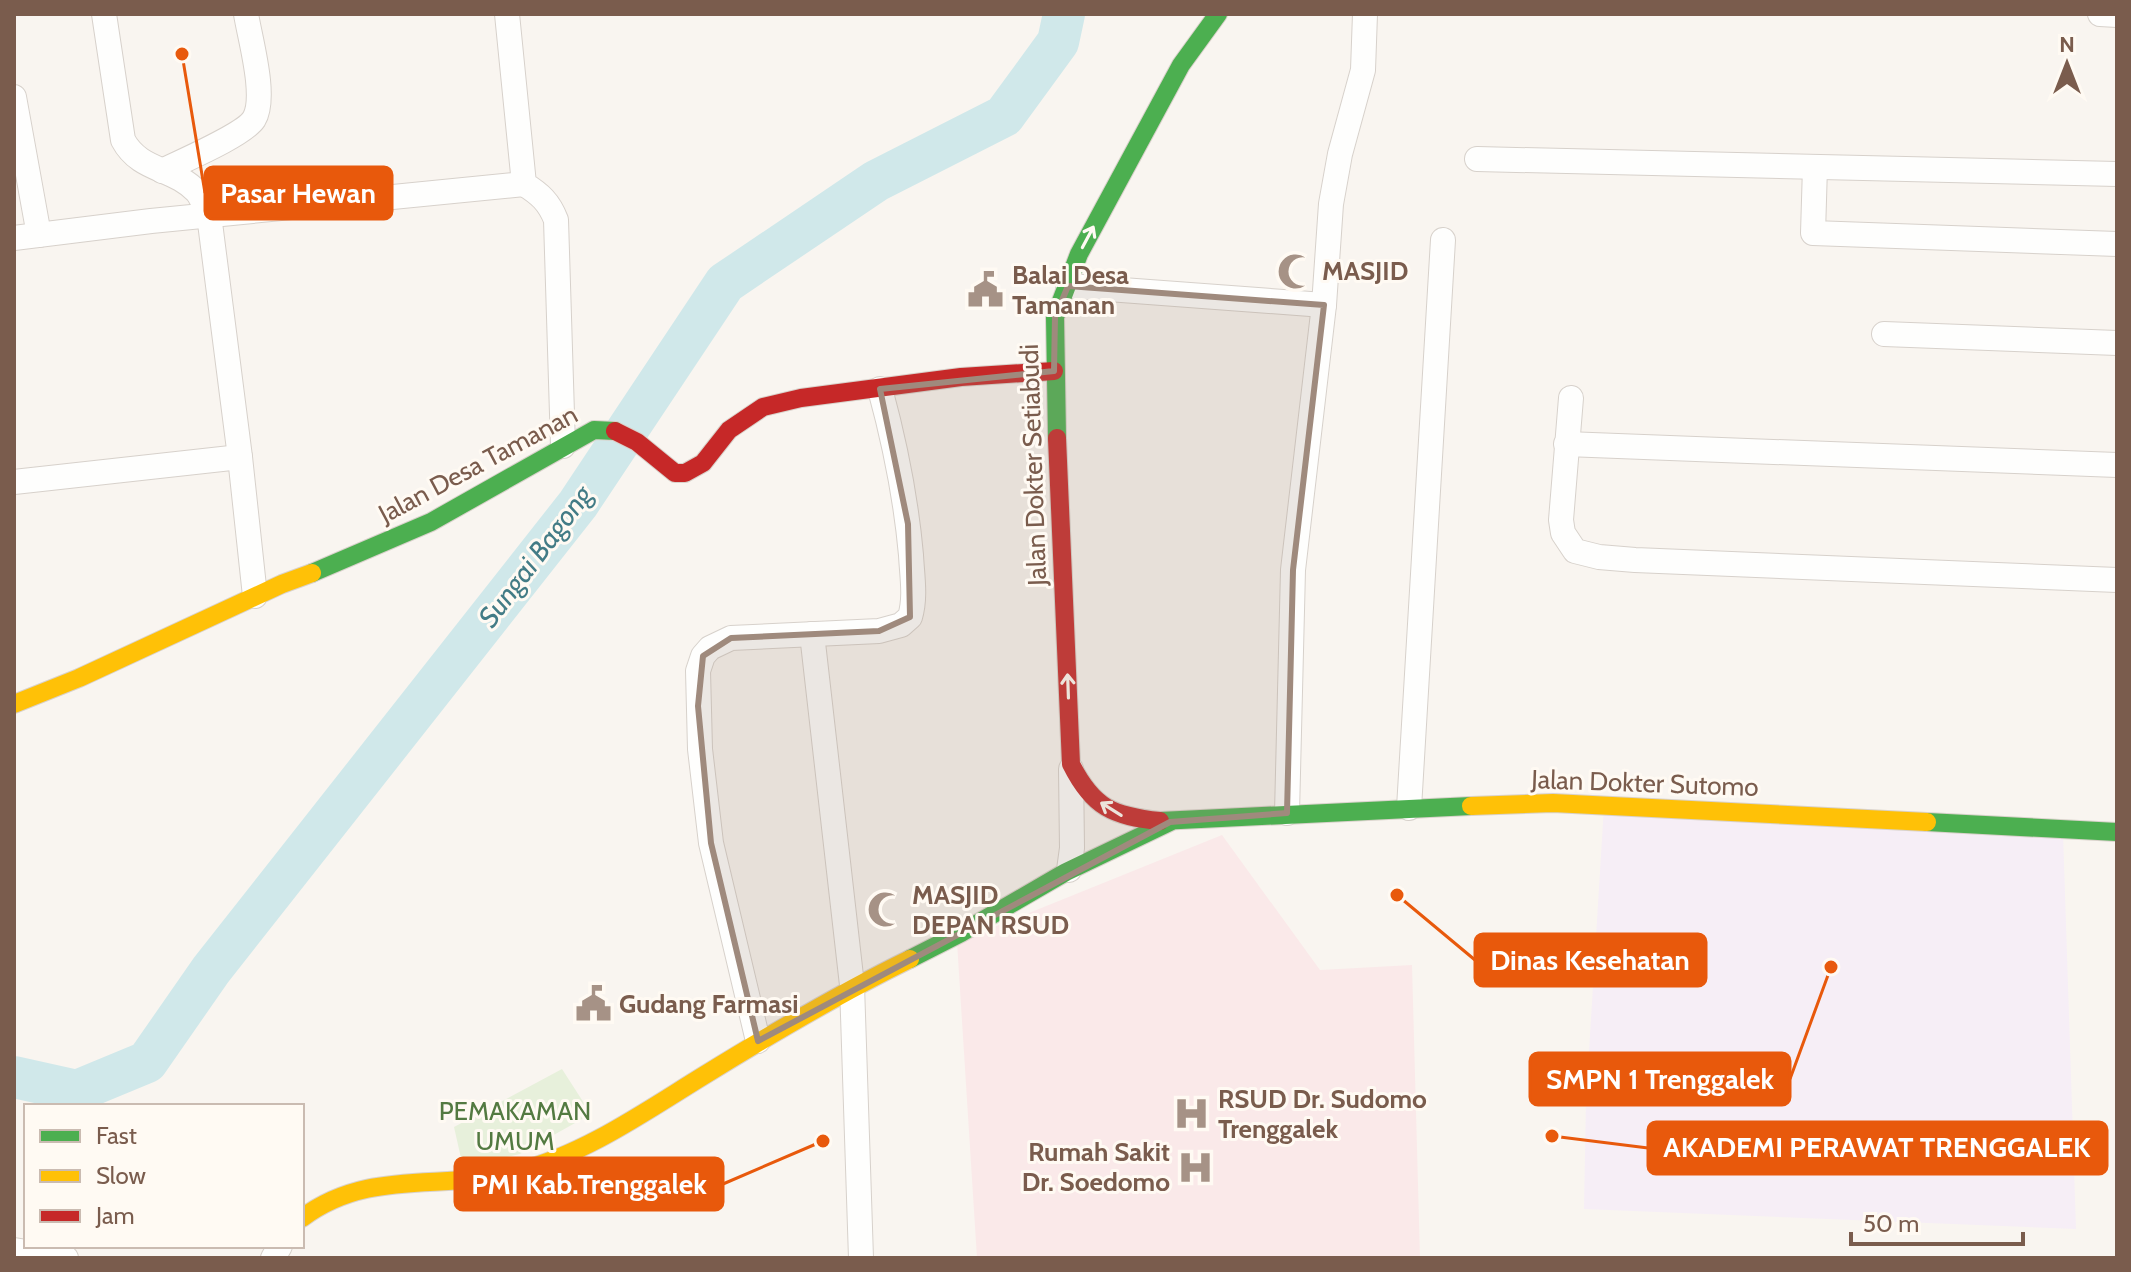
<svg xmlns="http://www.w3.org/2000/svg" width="2131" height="1272" font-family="Cabin,sans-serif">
<rect width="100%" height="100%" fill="#f9f5f0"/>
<!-- education -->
<path fill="#f6eef6" d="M1604,806l459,27 13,396 -492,-20 2,-108z"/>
<!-- medical -->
<path fill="#fae9e9" d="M1222,835l98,135 92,-5 8,293h-443l-20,-316z"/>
<!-- green -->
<path fill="#e7f0db" d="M562,1069l29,45 -71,40 -57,13 -9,-40z"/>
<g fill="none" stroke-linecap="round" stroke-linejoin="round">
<!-- river -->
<path stroke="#d0e8ea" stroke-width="42" d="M14,1077l63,14 70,-29 64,-92 367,-466 147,-221 151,-102 128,-65 54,-74 6,-28"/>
<defs>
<g id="street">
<path d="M104,14l19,126c17,32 51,27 74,52 5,6 8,16 12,23l31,242 15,139"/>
<path d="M507,14l17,170c16,10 25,18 32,36l7,226"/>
<path d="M2100,14l17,1"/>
<path d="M14,97l25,138"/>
<path d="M1477,159l640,15"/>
<path d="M1815,167l-2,66 304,11"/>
<path d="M162,171c20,-10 82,-36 92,-52 13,-22 -4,-80 -8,-105"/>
<path d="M14,238l137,-17 373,-37"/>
<path d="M1068,286l256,19"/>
<path d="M1884,334l233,9"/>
<path d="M1571,398l-10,122 2,13 12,18 24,6 36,3 482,20"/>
<path d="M1566,444l551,21"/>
<path d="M14,482l226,-25"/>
<path d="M812,634l40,351 9,273"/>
<path d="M1409,808l34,-568"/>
<path d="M1287,813l6,-243 31,-265 7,-101 9,-50 23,-84 2,-56"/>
<path d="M1069,870l3,-22 -1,-79"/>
<path d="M758,1041l-47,-198 -11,-94 -2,-78 5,-15 7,-8 21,-10 148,-7 22,-6 9,-8c6,-20 2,-41 1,-62 -5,-56 -16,-111 -31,-166"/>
<path d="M14,1250l52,8"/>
<path d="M273,1258l7,-12"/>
</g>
<g id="fast">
<path d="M1057,438l-2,-121 24,-63 102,-189 37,-51"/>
<path d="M312,573l119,-51 163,-92 21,1"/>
<path d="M1160,821l311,-15"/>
<path d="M1927,822l190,10"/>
<path d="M910,959l51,-26 105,-61 104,-50"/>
</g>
<g id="slow">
<path d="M14,704l65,-26 203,-94 30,-11"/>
<path d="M1471,806l82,-3 374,19"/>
<path d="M302,1218c68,-51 141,-26 217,-47 66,-17 127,-60 184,-95 68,-42 135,-82 207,-117"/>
</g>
<g id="jam">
<path d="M615,431l22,11 38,31h10l18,-10 26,-33 34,-23 38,-9 160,-21 93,-6"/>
<path d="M1057,438l14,326c22,44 42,52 89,57"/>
</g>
</defs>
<!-- street casing -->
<use href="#street" stroke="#d7d1cb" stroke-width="26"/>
<!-- fast casing -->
<use href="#fast" stroke="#d9d2cb" stroke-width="20"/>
<!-- slow casing -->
<use href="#slow" stroke="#d9d2cb" stroke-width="20"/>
<!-- jam casing -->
<use href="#jam" stroke="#d9d2cb" stroke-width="20"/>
<!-- street -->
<use href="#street" stroke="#fefefd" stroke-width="24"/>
<!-- fast -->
<use href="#fast" stroke="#4caf50" stroke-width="18"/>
<!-- slow -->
<use href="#slow" stroke="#ffc107" stroke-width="18"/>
<!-- jam -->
<use href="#jam" stroke="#c62828" stroke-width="18"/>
</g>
<!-- one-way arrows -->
<defs><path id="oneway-shaft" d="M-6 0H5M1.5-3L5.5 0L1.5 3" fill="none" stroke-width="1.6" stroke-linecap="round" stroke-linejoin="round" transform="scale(2)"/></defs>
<g stroke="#fffaf3">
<use href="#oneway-shaft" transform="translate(1088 237) rotate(-62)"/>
<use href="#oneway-shaft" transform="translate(1068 686) rotate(-92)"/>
<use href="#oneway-shaft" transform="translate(1111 809) rotate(-148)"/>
</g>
<!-- marked area -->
<path fill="#9f8a7d" fill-opacity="0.2" stroke="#9f8a7d" stroke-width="6" stroke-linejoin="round" d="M1068,286l256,19 -31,265 -6,243 -117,9 -412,219 -47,-198 -13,-137 5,-50 28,-18 148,-7 31,-14 -2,-93 -28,-135 174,-18 1,-54z"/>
<!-- icons -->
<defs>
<symbol id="mosque-bare" viewBox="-9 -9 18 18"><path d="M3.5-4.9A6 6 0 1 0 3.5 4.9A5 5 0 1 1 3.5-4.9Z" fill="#a69286" stroke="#fffaf3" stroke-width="2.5" paint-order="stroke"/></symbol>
<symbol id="civic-bare" viewBox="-9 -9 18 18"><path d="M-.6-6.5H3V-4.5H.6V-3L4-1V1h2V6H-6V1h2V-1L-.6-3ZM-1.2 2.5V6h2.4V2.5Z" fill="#a69286" stroke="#fffaf3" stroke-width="2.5" paint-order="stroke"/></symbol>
<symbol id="hospital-bare" viewBox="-9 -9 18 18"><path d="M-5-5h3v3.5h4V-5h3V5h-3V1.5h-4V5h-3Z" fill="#a69286" stroke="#fffaf3" stroke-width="2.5" paint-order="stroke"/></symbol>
</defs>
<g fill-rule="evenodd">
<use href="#mosque-bare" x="1270" y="246" width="51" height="51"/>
<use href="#civic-bare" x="960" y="264" width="51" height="51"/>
<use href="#mosque-bare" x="860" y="884" width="51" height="51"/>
<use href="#civic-bare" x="568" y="978" width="51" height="51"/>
<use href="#hospital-bare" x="1166" y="1088" width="51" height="51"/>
<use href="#hospital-bare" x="1170" y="1142" width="51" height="51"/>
</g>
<g text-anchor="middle" stroke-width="6" stroke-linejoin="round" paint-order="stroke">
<!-- poi labels -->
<g font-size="26" font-weight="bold" fill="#7a5c4d" stroke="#fffaf3" text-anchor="start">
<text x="1322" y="280">MASJID</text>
<text x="1012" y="284">Balai Desa<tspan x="1012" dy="30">Tamanan</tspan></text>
<text x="912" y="904">MASJID<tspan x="912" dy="30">DEPAN RSUD</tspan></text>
<text x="619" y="1013">Gudang Farmasi</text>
<text x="1218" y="1108">RSUD Dr. Sudomo<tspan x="1218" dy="30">Trenggalek</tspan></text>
<text x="1170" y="1161" text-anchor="end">Rumah Sakit<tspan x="1170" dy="30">Dr. Soedomo</tspan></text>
</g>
<!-- street labels -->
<g font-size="26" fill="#7a5c4d" stroke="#fffaf3">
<text transform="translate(478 464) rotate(-28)" y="9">Jalan Desa Tamanan</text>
<text transform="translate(1033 465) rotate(-92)" y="9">Jalan Dokter Setiabudi</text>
<text transform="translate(1645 783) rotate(2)" y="9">Jalan Dokter Sutomo</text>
</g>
<!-- park labels -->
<g font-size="26" fill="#537a41" stroke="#fffaf3">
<text x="515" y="1120">PEMAKAMAN<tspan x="515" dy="30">UMUM</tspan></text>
</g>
<!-- water labels -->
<g font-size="28" font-style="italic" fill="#437c86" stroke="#fffaf3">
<text transform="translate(535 556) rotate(-53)" y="10">Sungai Bagong</text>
</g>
</g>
<!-- callouts -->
<path fill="none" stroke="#e8590c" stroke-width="3" d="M182 54L205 193M1397 895L1475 960M1831 967L1790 1079M1552 1136L1648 1148M823 1141L723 1184"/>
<g fill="#e8590c" stroke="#fffaf3" stroke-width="3">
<circle cx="182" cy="54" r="8"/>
<circle cx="1397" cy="895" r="8"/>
<circle cx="1831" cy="967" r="8"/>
<circle cx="1552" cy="1136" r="8"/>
<circle cx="823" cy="1141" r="8"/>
</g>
<g fill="#e8590c" stroke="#e8590c" stroke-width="3">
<rect x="205" y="167" width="187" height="52" rx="8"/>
<rect x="1475" y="934" width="231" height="52" rx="8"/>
<rect x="1530" y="1053" width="260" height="52" rx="8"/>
<rect x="1648" y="1122" width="459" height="52" rx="8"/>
<rect x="455" y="1158" width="268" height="52" rx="8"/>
</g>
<g font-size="28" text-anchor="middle" font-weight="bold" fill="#fff">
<text x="298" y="203">Pasar Hewan</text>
<text x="1590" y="970">Dinas Kesehatan</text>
<text x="1660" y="1089">SMPN 1 Trenggalek</text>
<text x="1877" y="1157">AKADEMI PERAWAT TRENGGALEK</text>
<text x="589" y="1194">PMI Kab.Trenggalek</text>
</g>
<!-- border -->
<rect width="2131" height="1272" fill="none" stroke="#7a5c4d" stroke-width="32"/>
<!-- legend -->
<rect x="24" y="1104" width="280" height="144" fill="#fffaf3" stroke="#cabbb1" stroke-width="2"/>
<rect x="40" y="1130" width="40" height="12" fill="#4caf50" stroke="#cabbb1" stroke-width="2"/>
<text x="96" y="1144" font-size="24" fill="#7a5c4d">Fast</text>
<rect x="40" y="1170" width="40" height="12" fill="#ffc107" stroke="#cabbb1" stroke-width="2"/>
<text x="96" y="1184" font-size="24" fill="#7a5c4d">Slow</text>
<rect x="40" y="1210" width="40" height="12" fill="#c62828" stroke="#cabbb1" stroke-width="2"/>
<text x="96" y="1224" font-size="24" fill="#7a5c4d">Jam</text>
<!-- north arrow -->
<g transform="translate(2067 64)" stroke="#fffaf3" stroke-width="6" paint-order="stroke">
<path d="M0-6L14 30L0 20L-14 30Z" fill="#7a5c4d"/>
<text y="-12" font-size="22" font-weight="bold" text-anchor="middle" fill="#7a5c4d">N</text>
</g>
<!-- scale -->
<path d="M1851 1232v12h172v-12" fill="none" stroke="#7a5c4d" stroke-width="4"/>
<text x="1863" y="1232" font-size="24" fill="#7a5c4d" stroke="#fffaf3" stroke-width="6" paint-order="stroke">50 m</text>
</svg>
